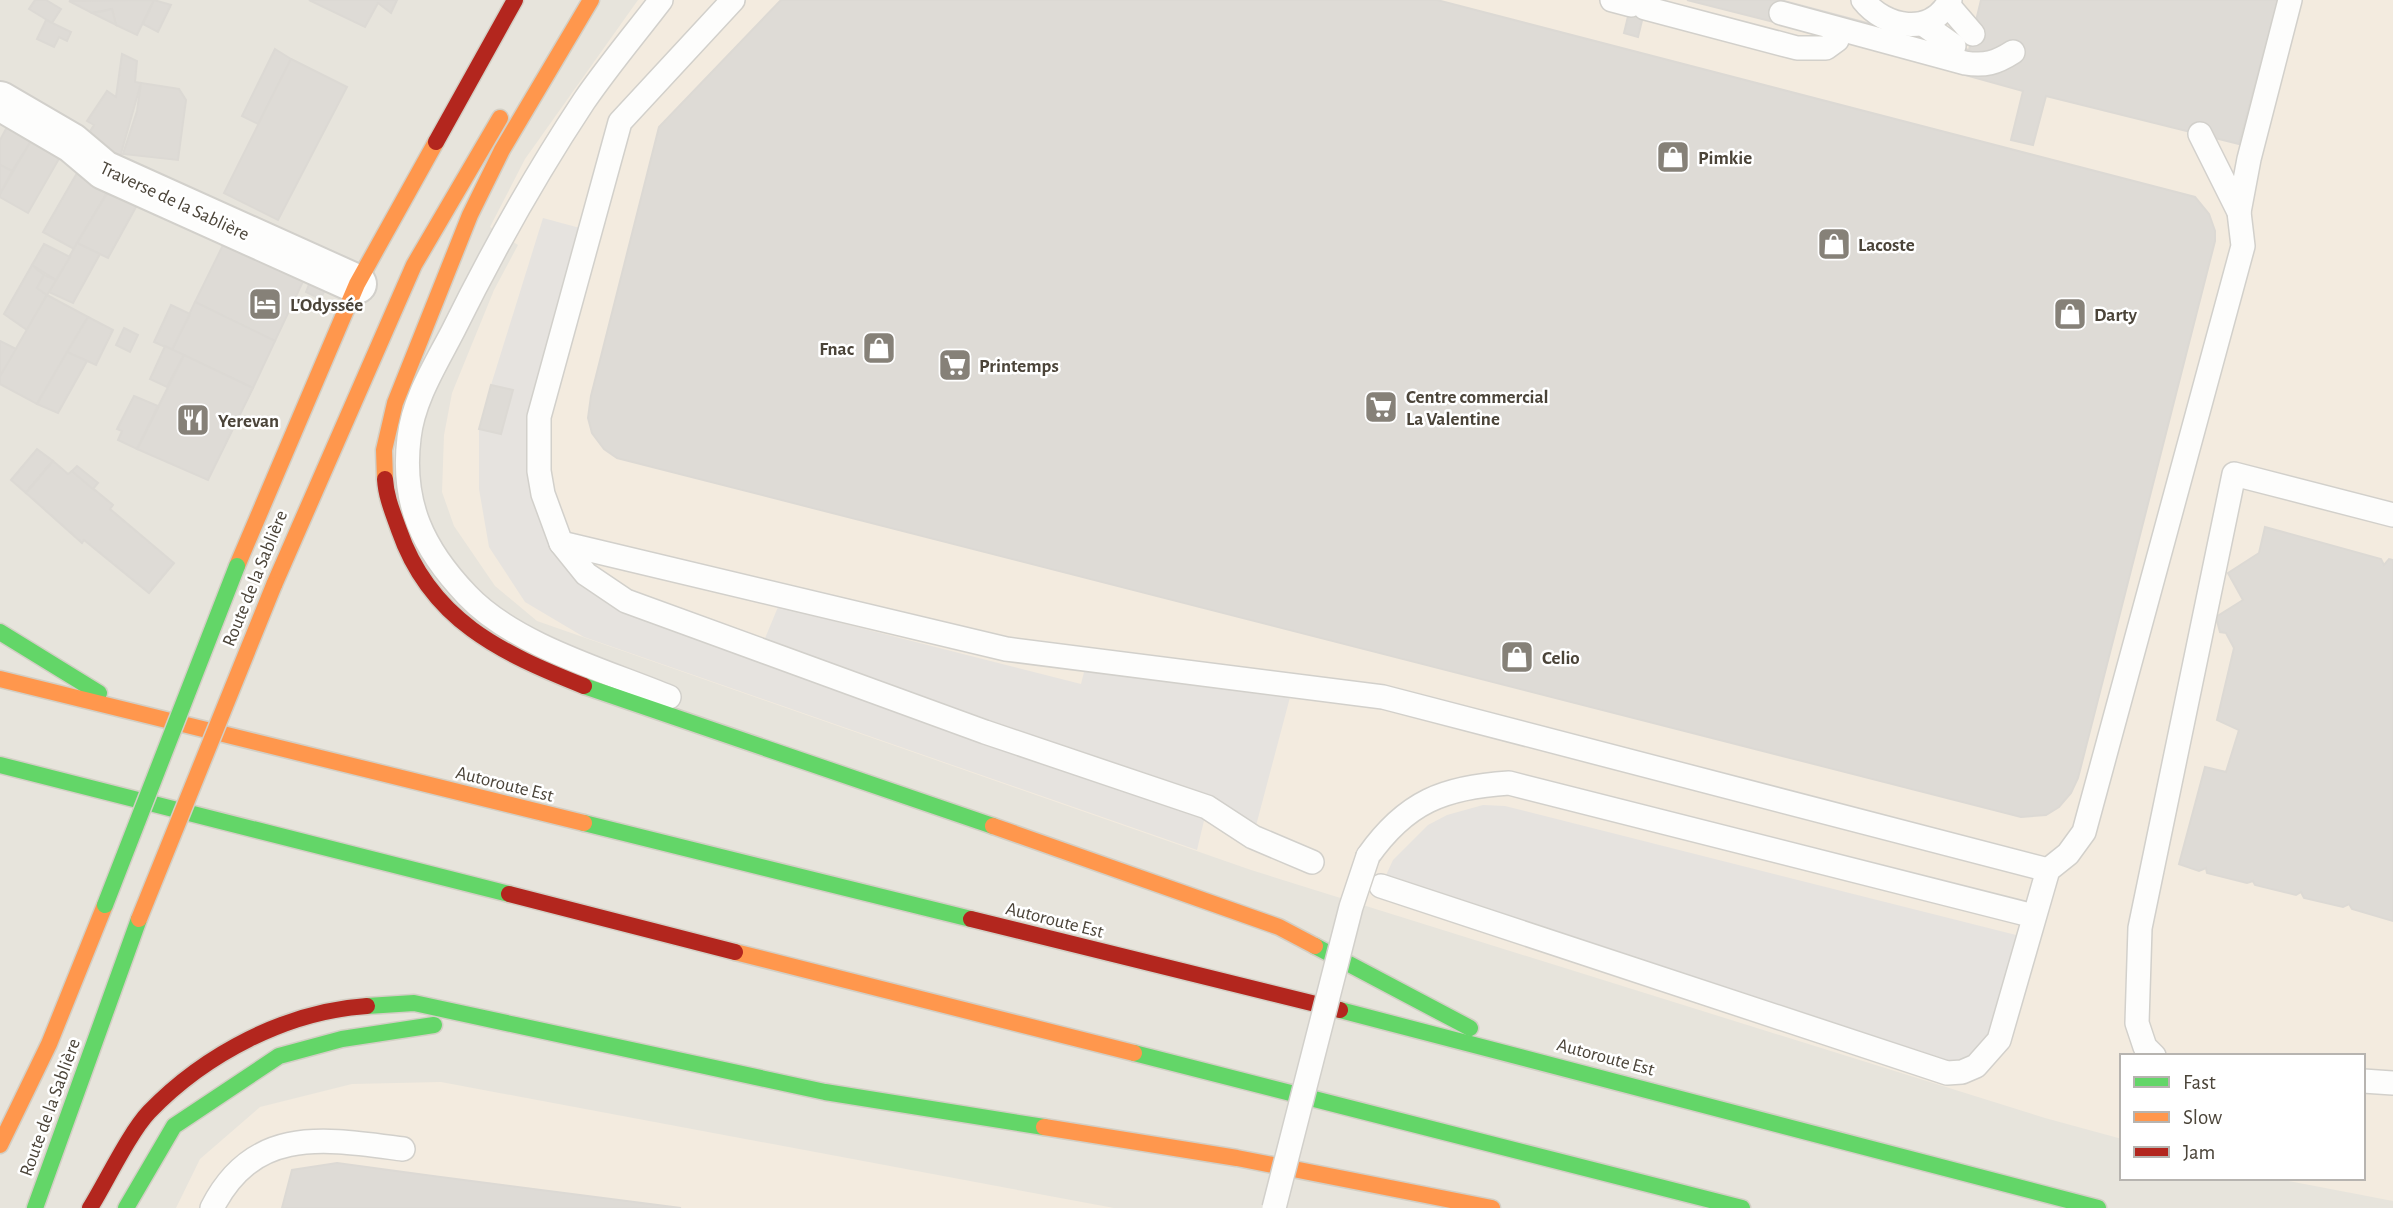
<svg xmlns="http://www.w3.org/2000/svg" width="2393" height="1208" font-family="'Alegreya Sans',sans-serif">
<rect width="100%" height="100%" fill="#f4f2ee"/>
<!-- residential -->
<path fill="#e7e4dc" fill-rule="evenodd" d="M0,0h2393v1208h-2393zM2122,1056h241v122h-241z"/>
<!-- commercial -->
<g fill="#f3ebdf">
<path d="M638,0h1755v1201l-120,-23h90v-122h-241v83l-77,-21 -794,-248 -714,-249 -42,-35 -41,-60 -12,-34 2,-57 8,-42 42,-103 24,-45 -28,-18 35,-68z"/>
<path d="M441,1082l673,126h-938l24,-49 60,-52 92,-23z"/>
</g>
<!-- parking -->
<g fill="#e6e3df">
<path d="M543,218l48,13 -52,186v54l47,103 175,74 17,-41 303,77 6,-24 206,26 -40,151 -46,-29 -10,42 -613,-213 -59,-35 -36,-55 -10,-58v-60l22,4 12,-43 -22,-5z"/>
<path d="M1483,805l22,1 523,132 -29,102 -37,32 -581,-186 12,-26 35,-35 19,-10z"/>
</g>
<!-- building -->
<g fill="#dedbd6" stroke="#dcd9d4" stroke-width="2">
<path d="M35,0h11l15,9 -9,14 -23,-14z"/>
<path d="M154,0l-17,35 -21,-10 -4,-16 -20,4 -23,-12z"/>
<path d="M154,0l17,5 -13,27 -15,-8z"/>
<path d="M309,0h88l-6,13 -13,-10 -13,24z"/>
<path d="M781,0h656l758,197 14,17 6,17v10l-137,537 -7,15 -12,14 -13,8 -25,2 -1404,-359 -13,-9 -12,-16 -4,-15 3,-22 68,-269z"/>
<path d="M1632,0h15l-9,37 -14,-4z"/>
<path d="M1687,0h97l-6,23z"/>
<path d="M1981,0h297l-39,144 -193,-48 -13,49 -22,-5 12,-49 -245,-68 6,-22 185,49z"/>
<path d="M112,9l4,16 -24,-12 12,-2z"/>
<path d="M46,20l25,12 -4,9 -8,-4 -5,10 -17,-8z"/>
<path d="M275,49l16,10 -33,65 -16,-8z"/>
<path d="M122,54l15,7 -2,21 6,1 -23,81 -34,-23 10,-16 -7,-4 20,-30 9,6z"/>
<path d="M291,59l56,28 -69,133 -54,-27z"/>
<path d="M141,83l38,6 7,11 -8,60 -55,-6 14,-43z"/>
<path d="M7,127l24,14 -19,30 -12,-6v-25z"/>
<path d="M31,141l29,16 -32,56 -28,-16v-3z"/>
<path d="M0,165l12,6 -12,23z"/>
<path d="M77,173l32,17 -35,59 -31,-17z"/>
<path d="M109,190l32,8 -33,60 -31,-15z"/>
<path d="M227,237l79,38 -31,66 -80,-39z"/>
<path d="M77,243l23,11 -27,49 -24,-11z"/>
<path d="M44,244l26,13 -14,23 -24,-15z"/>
<path d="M32,265l12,10 -7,13 10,7 -20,35 -23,-16z"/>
<path d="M44,275l12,5 -9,15 -10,-7z"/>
<path d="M312,277l16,8 -8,14 -14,-7z"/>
<path d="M47,295l41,22 -51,87 -37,-20v-8z"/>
<path d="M195,302l80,39 -22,47 -81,-38z"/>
<path d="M171,305l19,9 -18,36 -18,-8z"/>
<path d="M88,317l25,13 -17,35 -29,-13z"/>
<path d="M124,328l14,7 -8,17 -14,-7z"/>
<path d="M0,341l16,8 -16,27z"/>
<path d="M165,346l19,9 -17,32 -17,-8z"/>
<path d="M67,352l20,9 -29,52 -21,-9z"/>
<path d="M184,355l69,33 -45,92 -71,-31z"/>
<path d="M491,385l22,5 -12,44 -22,-5z"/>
<path d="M134,396l24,10 -21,43 -19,-9 4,-9 -5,-2z"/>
<path d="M37,449l16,12 -27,32 -15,-13z"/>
<path d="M53,461l15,13 4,-3 41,34 -3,4 64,54 -25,30 -65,-53 -2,3 -56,-50z"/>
<path d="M77,466l21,17 -5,6 -21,-18z"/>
<path d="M2265,527l116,32 3,6 5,-6 4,1v361l-41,-12 -3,-5 -6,3 -39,-9 -3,-6 -5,3 -41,-10 -2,-4 -6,2 -40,-10 -1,-5 -7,3 -20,-7 26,-97 21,5 13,-42 -22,-10 17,-72 -8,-15 -6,-1 -4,-15 27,-17 -15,-27 31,-20z"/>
<path d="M337,1163l96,13 248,32h-399l10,-38z"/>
</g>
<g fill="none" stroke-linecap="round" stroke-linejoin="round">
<defs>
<g id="lane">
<path d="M661,0c-26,34 -53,66 -77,101 -49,74 -92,151 -131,230 -17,33 -40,69 -44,107 -8,65 14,111 58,157 47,50 139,76 202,102"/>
<path d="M733,0l-113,122 -81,295v54l4,23 18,49 25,31 40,27 359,131 222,75 46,30 59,25"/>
<path d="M1612,0l19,5"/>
<path d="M1863,0c22,28 68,37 87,0"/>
<path d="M1948,5l25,29"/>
<path d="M1645,8l152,40h29l11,-8"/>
<path d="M1781,13l184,50c20,3 31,0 48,-11"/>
<path d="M1923,24l31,22"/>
<path d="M2239,212l10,-53 41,-159"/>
<path d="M561,543l445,106 377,48 665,173"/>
<path d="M1368,856c38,-54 76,-69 141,-73l525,133"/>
<path d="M1381,886l566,187 15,-1 14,-6 23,-26 49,-170 20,-16 16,-22 159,-586 -4,-34 -39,-78"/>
<path d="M2154,1056l-9,-9 -8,-24 3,-95 94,-454 159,41"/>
<path d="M2363,1081l30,2"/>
<path d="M212,1208c42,-83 113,-69 191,-59"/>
</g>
<path id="street" d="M0,101l72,42 32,27 253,114"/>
<g id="fast">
<path d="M0,632l99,61"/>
<path d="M584,686l409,140"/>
<path d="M0,765l509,129"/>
<path d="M584,823l387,96"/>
<path d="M1315,946l155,82"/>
<path d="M367,1006l47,-3 411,89 219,35"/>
<path d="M1340,1010l758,198"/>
<path d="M1134,1053l608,155"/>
<path d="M35,1208l104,-289"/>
<path d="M126,1208l48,-82 105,-70 63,-17 92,-14"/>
</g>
<g id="slow">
<path d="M385,479l-1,-29 11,-47 75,-188 32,-65 89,-150"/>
<path d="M237,566l120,-282 79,-142"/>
<path d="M274,585l140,-320 86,-147"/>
<path d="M0,679l584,144"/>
<path d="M993,826l286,101 36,19"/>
<path d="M735,952l399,101"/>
<path d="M1044,1127l193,31 255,50"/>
<path d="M0,1145l49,-101 56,-139"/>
</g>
<g id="jam">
<path d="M436,142l79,-142"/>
<path d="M385,479c1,18 8,34 14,51 31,90 102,123 185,156"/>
<path d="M509,894l226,58"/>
<path d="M971,919l369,91"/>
<path d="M90,1208c16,-26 40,-76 59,-96 56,-58 138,-101 218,-106"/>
</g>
</defs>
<!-- lane casing -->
<use href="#lane" stroke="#d2d0cb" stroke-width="26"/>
<!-- street casing -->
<use href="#street" stroke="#d2d0cb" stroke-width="42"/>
<!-- fast casing -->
<use href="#fast" stroke="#d3cfc5" stroke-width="19"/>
<!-- slow casing -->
<use href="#slow" stroke="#d3cfc5" stroke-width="19"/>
<!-- jam casing -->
<use href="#jam" stroke="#d3cfc5" stroke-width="19"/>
<!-- lane -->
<use href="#lane" stroke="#fdfdfc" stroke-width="23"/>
<!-- street -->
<use href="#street" stroke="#fdfdfc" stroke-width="38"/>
<!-- fast -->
<use href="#fast" stroke="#63d668" stroke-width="16"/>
<!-- slow -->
<use href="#slow" stroke="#ff974d" stroke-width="16"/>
<!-- jam -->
<use href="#jam" stroke="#b3261e" stroke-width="16"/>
<defs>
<path id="lane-bridge" d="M1274,1208l77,-301 17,-51"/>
<path id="fast-bridge" d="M105,905l132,-339"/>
<path id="slow-bridge" d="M139,919l135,-334"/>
</defs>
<!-- lane-bridge casing -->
<use href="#lane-bridge" stroke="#d2d0cb" stroke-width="26" stroke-linecap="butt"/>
<!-- fast-bridge casing -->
<use href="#fast-bridge" stroke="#d3cfc5" stroke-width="19" stroke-linecap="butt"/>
<!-- slow-bridge casing -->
<use href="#slow-bridge" stroke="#d3cfc5" stroke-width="19" stroke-linecap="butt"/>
<!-- lane-bridge -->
<use href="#lane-bridge" stroke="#fdfdfc" stroke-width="23"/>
<!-- fast-bridge -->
<use href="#fast-bridge" stroke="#63d668" stroke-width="16"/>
<!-- slow-bridge -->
<use href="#slow-bridge" stroke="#ff974d" stroke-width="16"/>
</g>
<!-- icons -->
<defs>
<symbol id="shop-square" viewBox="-11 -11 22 22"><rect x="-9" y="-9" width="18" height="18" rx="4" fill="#868178" stroke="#fff"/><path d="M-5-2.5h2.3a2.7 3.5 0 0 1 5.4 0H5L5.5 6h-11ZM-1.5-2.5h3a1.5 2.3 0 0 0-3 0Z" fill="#fff"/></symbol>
<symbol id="hotel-square" viewBox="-11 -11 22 22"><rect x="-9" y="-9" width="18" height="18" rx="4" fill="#868178" stroke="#fff"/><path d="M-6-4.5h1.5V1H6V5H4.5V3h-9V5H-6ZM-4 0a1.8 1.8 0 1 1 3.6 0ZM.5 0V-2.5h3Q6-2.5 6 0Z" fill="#fff"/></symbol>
<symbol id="supermarket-square" viewBox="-11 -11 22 22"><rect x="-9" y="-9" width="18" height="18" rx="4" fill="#868178" stroke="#fff"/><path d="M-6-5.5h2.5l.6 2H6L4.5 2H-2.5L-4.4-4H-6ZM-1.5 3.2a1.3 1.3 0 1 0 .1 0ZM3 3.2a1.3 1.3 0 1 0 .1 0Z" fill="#fff"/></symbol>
<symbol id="restaurant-square" viewBox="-11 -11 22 22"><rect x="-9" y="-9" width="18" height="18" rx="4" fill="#868178" stroke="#fff"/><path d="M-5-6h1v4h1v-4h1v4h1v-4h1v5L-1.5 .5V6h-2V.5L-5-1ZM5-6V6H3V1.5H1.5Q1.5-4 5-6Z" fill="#fff"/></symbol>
</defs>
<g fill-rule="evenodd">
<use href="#shop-square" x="1654" y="138" width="38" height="38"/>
<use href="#shop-square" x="1815" y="225" width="38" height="38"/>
<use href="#hotel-square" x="246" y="285" width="38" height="38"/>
<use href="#shop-square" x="2051" y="295" width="38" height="38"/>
<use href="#shop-square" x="860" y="329" width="38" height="38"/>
<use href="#supermarket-square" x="936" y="346" width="38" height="38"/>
<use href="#supermarket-square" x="1362" y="388" width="38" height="38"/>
<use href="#restaurant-square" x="174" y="401" width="38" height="38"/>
<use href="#shop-square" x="1498" y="638" width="38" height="38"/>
</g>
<g text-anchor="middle" stroke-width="5" stroke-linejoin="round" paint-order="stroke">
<!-- poi labels -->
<g font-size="19" font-weight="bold" fill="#4b4439" stroke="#fff" text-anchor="start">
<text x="1698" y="164">Pimkie</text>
<text x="1858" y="251">Lacoste</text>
<text x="290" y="311">L'Odyssée</text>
<text x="2094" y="321">Darty</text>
<text x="854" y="355" text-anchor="end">Fnac</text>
<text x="979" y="372">Printemps</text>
<text x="1406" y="403">Centre commercial<tspan x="1406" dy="22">La Valentine</tspan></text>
<text x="218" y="427">Yerevan</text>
<text x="1542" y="664">Celio</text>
</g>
<!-- street labels -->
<g font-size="19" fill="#4b4439" stroke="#fff">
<text transform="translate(175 200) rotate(25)" y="7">Traverse de la Sablière</text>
<text transform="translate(254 578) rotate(-68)" y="7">Route de la Sablière</text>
<text transform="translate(505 783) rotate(14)" y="7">Autoroute Est</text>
<text transform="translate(1055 919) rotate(14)" y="7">Autoroute Est</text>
<text transform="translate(1606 1056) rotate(15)" y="7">Autoroute Est</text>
<text transform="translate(49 1107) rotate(-70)" y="7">Route de la Sablière</text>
</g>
</g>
<!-- legend -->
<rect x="2120" y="1054" width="245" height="126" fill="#ffffff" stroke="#b7b4b0" stroke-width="2"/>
<rect x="2134" y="1077" width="35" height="10" fill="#63d668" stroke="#b7b4b0" stroke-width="2"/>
<text x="2183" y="1089" font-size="21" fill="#4b4439">Fast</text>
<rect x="2134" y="1112" width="35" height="10" fill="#ff974d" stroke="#b7b4b0" stroke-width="2"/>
<text x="2183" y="1124" font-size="21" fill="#4b4439">Slow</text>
<rect x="2134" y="1147" width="35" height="10" fill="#b3261e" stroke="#b7b4b0" stroke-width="2"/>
<text x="2183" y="1159" font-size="21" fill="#4b4439">Jam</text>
</svg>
